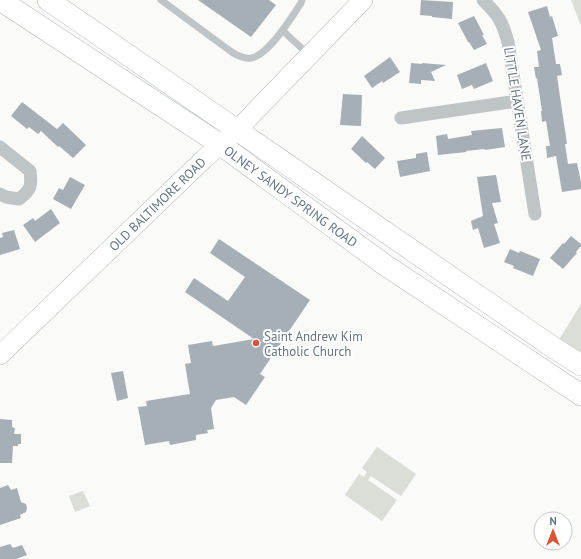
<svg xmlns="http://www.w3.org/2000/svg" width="581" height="559" font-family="'PT Sans',sans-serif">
<rect width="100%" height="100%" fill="#fafaf8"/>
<!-- green -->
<g fill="#daded7">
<path d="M571,0h10v26z"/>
<path d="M581,304v61l-27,-17z"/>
<path d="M377,447l39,27 -15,22 -30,-20 -3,4 29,20 -15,21 -37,-26 14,-21 5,3 3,-5 -5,-4z"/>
<path d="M83,491l7,15 -15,6 -6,-16z"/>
</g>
<!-- building -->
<g fill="#a6afb5">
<path d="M198,0h71l7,5 -25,32z"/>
<path d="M421,0l32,2 -1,17 -20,-2v-1l-12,-1z"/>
<path d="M547,6l3,11 2,-1 6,20 -6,2 4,26h4l2,11 -5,1 10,68h-2l3,20 9,-1 4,19v7l-19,3 -6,-36 -9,2 -1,-12h4l-4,-25 -4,1 -1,-11h1l-5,-33 -1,1 -2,-12h5l-2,-16 4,-1 -13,-38z"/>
<path d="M474,16l10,19h-2l5,9 -13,6 -5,-8h-1l-10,-19z"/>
<path d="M390,57l10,15 -17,11 -1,-2 -10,7 -8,-12z"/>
<path d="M411,63l11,1v-1l24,2 -15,7 4,9 -14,-1v4l-12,-1z"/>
<path d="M486,63l7,18 -19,8 -2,-4 -10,4 -5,-14z"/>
<path d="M343,94l19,1 -1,31 -21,-1z"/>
<path d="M22,102l35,27 6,-6 23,22 -13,13 -14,-12 -1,1 -17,-16 -3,3 -9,-7 -2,2 -16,-13z"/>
<path d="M502,128l3,19 -20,3 -1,-1 -18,2v1l-28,3 -2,-19 11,-2 1,5 24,-4 -1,-4z"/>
<path d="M362,136l23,22 -10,11 -8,-7 -1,1 -15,-14z"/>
<path d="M427,152l3,19 -30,6 -3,-16 19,-3v-4z"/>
<path d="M496,175l5,27 -9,1 6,20 -4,1 6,19 -16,5 -6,-20 -5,2 -2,-9 12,-5 -6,-39z"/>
<path d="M70,177l15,8 -14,24 -18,-10 6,-11 4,2z"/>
<path d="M51,209l9,14 -25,19 -12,-17 10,-7 2,3z"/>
<path d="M14,230l6,19 -20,6v-17l3,-1 -1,-4z"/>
<path d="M571,236l10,8v2l-5,6 1,1 -14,16 -13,-11 13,-15 1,1z"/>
<path d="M219,239l91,61 -50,74 5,3 -19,28 -12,-8 -18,3 -5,8 3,21 -7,1 1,3 -12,2v5l-26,5 -1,-4 -24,4 -7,-38 9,-1 -1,-5 44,-7 -5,-30 6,-1 -3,-18 24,-4 1,5 41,-7 -69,-47 9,-14 34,23 17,-24 -35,-24z"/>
<path d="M510,249l9,4 1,-2 20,8 -7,17 -20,-8 1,-2 -10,-4z"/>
<path d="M123,371l5,27 -11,3 -6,-28z"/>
<path d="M0,419l12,1v7l3,1 -1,6h7v10h-3v2h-5l-1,17h-12z"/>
<path d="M8,485l3,5 6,-2 4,14 5,2 1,4 -1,4 -6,3 1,3 -21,7v-37z"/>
<path d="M10,544l3,4 9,-3 5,10 -11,4h-16v-12z"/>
</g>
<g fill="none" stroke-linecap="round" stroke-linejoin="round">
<defs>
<g id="secondary">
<path id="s1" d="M0,355l204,-196 33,-29 126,-130"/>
</g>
<g id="primary">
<path id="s2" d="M0,0l221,145 164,120 196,130"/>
<path d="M48,0l506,348 27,17"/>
</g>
</defs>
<!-- secondary casing -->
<use href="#secondary" stroke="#b4babe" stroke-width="20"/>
<!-- primary casing -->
<use href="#primary" stroke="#b5babe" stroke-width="22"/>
<!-- lane -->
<g stroke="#bfc4c7" stroke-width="7">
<path d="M161,0l72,53c6,3 11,6 18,5 18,-3 41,-41 50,-55l1,-3"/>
<path d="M283,31l26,24"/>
</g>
<!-- street -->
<g stroke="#bfc4c7" stroke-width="13">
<path d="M483,0c16,16 19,21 25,42l27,172"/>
<path d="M401,118l116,-17"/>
<path d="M0,147l30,24c2,15 1,19 -11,28l-13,-2 -6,-3"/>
</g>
<!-- secondary -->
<use href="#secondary" stroke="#fff" stroke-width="19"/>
<!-- primary -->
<use href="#primary" stroke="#fff" stroke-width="21"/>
</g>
<!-- markers -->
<circle fill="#d95438" stroke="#fff" stroke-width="1.5" cx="256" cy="343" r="4"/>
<g text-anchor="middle" stroke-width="4" stroke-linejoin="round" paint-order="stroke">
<!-- street labels -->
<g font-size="13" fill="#667781" stroke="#fff">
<text transform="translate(518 104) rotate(81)" y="5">LITTLE HAVEN LANE</text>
<text dy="5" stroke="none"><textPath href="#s2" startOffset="351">OLNEY SANDY SPRING ROAD</textPath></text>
<text dy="5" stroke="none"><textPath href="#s1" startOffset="218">OLD BALTIMORE ROAD</textPath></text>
</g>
<!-- poi labels -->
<g font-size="13" fill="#667781" stroke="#fff" text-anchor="start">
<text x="264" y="341">Saint Andrew Kim<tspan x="264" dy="15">Catholic Church</tspan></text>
</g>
</g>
<!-- north arrow -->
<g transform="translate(553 531)"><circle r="19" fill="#ffffff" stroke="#c2c9cd"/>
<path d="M0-3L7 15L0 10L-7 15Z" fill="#d95438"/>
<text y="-6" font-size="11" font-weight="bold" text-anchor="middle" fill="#667781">N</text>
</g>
</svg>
